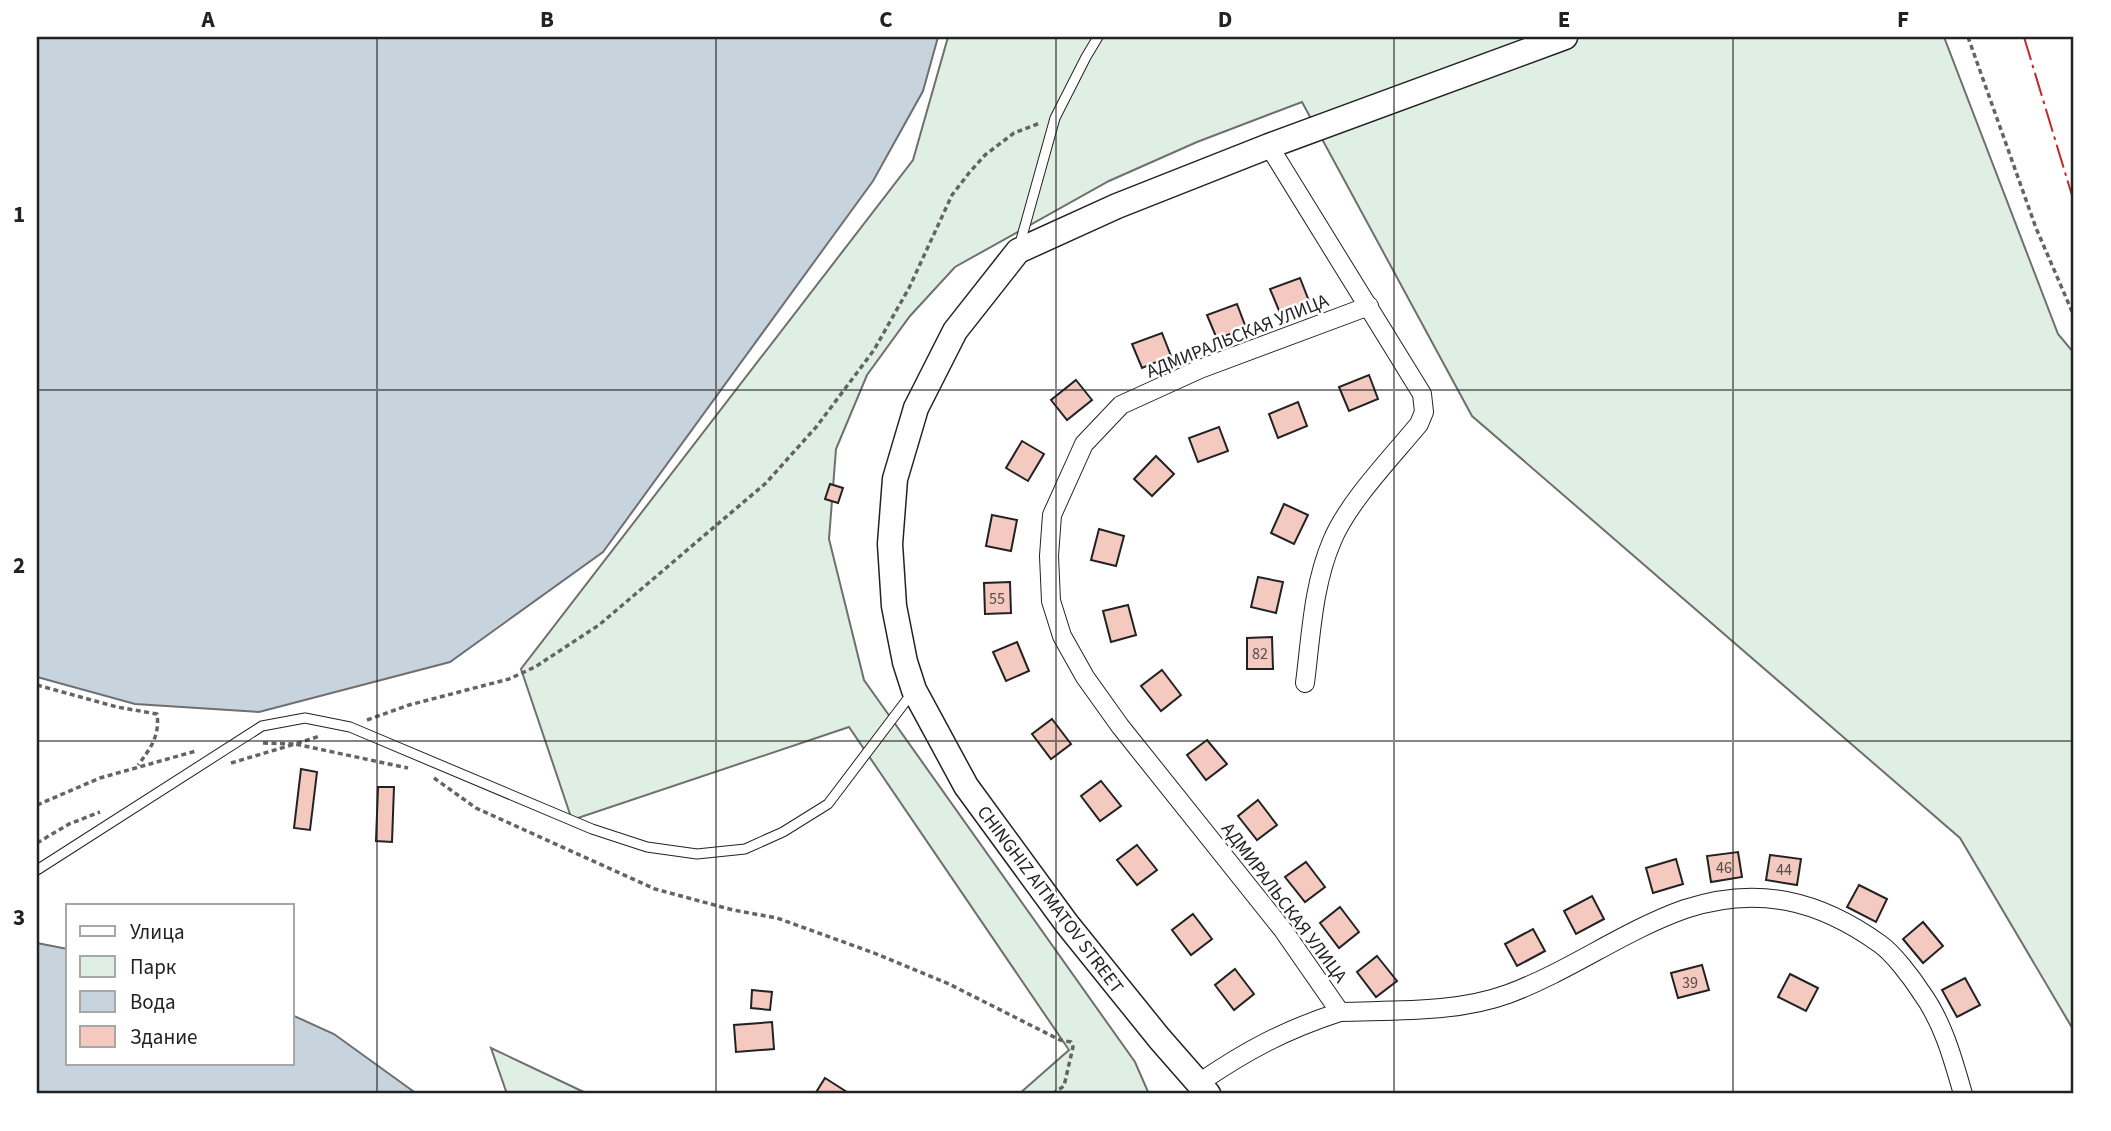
<svg xmlns="http://www.w3.org/2000/svg" width="2111" height="1131" font-family="'Source Sans 3',sans-serif">
<rect width="100%" height="100%" fill="#fff"/>
<!-- green -->
<g fill="#e0efe3" stroke="#6f6f6f" stroke-width="2">
<path d="M948,37h996l114,297 16,19v678l-114,-193 -488,-422 -170,-314 -105,40 -88,39 -154,86 -45,49 -43,59 -31,74 -7,90 35,141 271,382 14,32h-130l50,-44 -220,-323 -277,93 -51,-151 392,-509z"/>
<path d="M491,1048l97,46h-81z"/>
</g>
<!-- water -->
<g fill="#c7d3dd" stroke="#6f6f6f" stroke-width="2">
<path d="M37,37h901l-15,54 -50,90 -270,371 -153,110 -191,50 -124,-8 -98,-27z"/>
<path d="M37,943l31,6v114h224v-48l42,19 83,60h-380z"/>
</g>
<!-- building -->
<g fill="#f3c9c0" stroke="#222" stroke-width="2">
<path d="M1300,278l9,23 -29,12 -10,-24z"/>
<path d="M1237,304l9,24 -29,11 -10,-24z"/>
<path d="M1162,333l9,23 -29,12 -10,-24z"/>
<path d="M1369,375l9,24 -29,12 -10,-24z"/>
<path d="M1076,380l16,20 -25,20 -16,-20z"/>
<path d="M1298,402l9,24 -29,12 -9,-24z"/>
<path d="M1219,427l9,24 -30,11 -9,-24z"/>
<path d="M1022,441l22,13 -16,27 -22,-13z"/>
<path d="M1156,456l18,18 -22,22 -18,-17z"/>
<path d="M830,484l13,4 -5,15 -13,-4z"/>
<path d="M1284,504l24,11 -14,29 -23,-11z"/>
<path d="M992,515l25,5 -6,31 -25,-5z"/>
<path d="M1099,529l25,7 -8,30 -25,-6z"/>
<path d="M1258,577l25,5 -7,31 -25,-6z"/>
<path d="M1010,582l1,31 -26,1 -1,-31z"/>
<path d="M1128,605l8,30 -25,7 -8,-31z"/>
<path d="M1272,637l1,32h-26v-31z"/>
<path d="M1017,642l12,29 -23,10 -13,-29z"/>
<path d="M1162,670l19,25 -20,16 -20,-25z"/>
<path d="M1052,719l19,25 -20,15 -19,-25z"/>
<path d="M1207,740l20,24 -21,16 -19,-25z"/>
<path d="M301,769l16,3 -7,58 -16,-2z"/>
<path d="M1101,781l20,25 -21,15 -19,-25z"/>
<path d="M378,787h16l-2,55 -16,-1z"/>
<path d="M1258,800l19,25 -20,15 -19,-24z"/>
<path d="M1137,845l20,25 -20,15 -20,-25z"/>
<path d="M1738,852l4,25 -31,5 -4,-26z"/>
<path d="M1770,855l31,4 -4,26 -31,-5z"/>
<path d="M1676,859l7,25 -30,9 -7,-25z"/>
<path d="M1306,862l19,25 -20,15 -20,-25z"/>
<path d="M1859,885l28,14 -11,23 -29,-15z"/>
<path d="M1592,896l12,23 -28,15 -12,-23z"/>
<path d="M1340,907l19,25 -20,16 -19,-25z"/>
<path d="M1193,914l19,25 -21,16 -19,-25z"/>
<path d="M1923,922l20,24 -20,17 -20,-24z"/>
<path d="M1533,929l12,22 -28,15 -12,-22z"/>
<path d="M1377,956l20,25 -21,16 -19,-25z"/>
<path d="M1702,965l7,25 -31,8 -7,-25z"/>
<path d="M1235,969l19,25 -20,16 -19,-25z"/>
<path d="M1790,974l28,14 -12,23 -28,-14z"/>
<path d="M1965,978l15,27 -23,12 -15,-27z"/>
<path d="M752,990l20,2 -2,18 -19,-2z"/>
<path d="M772,1022l2,27 -38,3 -2,-27z"/>
<path d="M825,1078l25,16h-35z"/>
</g>
<g fill="none" stroke-linecap="round" stroke-linejoin="round">
<defs>
<g id="lane">
<path d="M1019,247l36,-129 31,-61 12,-20"/>
<path d="M37,870l225,-144 43,-8 45,9 242,102 55,18 50,7 48,-5 38,-17 45,-28 84,-111"/>
</g>
<g id="street">
<path d="M1269,146l153,248 2,18 -5,12c-27,33 -71,78 -87,117 -19,44 -21,95 -27,142"/>
<path d="M1369,306l-169,63 -79,36 -37,39 -32,71 -3,41 2,45 11,35 23,41 35,49 163,204 57,82c55,-2 116,1 168,-18 62,-23 115,-63 177,-85 72,-24 134,-9 195,35 13,9 32,34 41,48 22,30 32,67 42,102"/>
<path d="M1199,1083c48,-33 86,-53 141,-71"/>
</g>
<path id="secondary" d="M1208,1094l-49,-56 -92,-114 -101,-138 -52,-96 -9,-28 -11,-56 -4,-62 5,-65 21,-71 39,-77 63,-80 99,-45 152,-60 296,-109"/>
</defs>
<!-- lane casing -->
<use href="#lane" stroke="#222" stroke-width="11"/>
<!-- street casing -->
<use href="#street" stroke="#222" stroke-width="20"/>
<!-- secondary casing -->
<use href="#secondary" stroke="#222" stroke-width="27"/>
<!-- path -->
<g stroke="#646464" stroke-width="3.5" stroke-dasharray="5 3.5" stroke-linecap="butt">
<path d="M1968,37l68,191 38,88"/>
<path d="M37,685l80,22 40,7c3,21 -6,34 -19,51"/>
<path d="M367,720l42,-15 100,-26 26,-12 64,-42 167,-142 51,-57 57,-76 35,-62 43,-93 17,-22 16,-18 29,-22 26,-10"/>
<path d="M263,743l32,1 25,-8"/>
<path d="M231,763l64,-19 113,24"/>
<path d="M434,778l42,30 179,81 78,21 44,8 97,35 75,31 111,56 11,2 2,5 -9,39 -12,8"/>
<path d="M37,805l63,-27 96,-27"/>
<path d="M37,843l32,-19 31,-12"/>
</g>
<!-- lane -->
<use href="#lane" stroke="#fff" stroke-width="9"/>
<!-- street -->
<use href="#street" stroke="#fff" stroke-width="18"/>
<!-- secondary -->
<use href="#secondary" stroke="#fff" stroke-width="24"/>
<!-- power -->
<path stroke="#c62828" stroke-width="2" stroke-dasharray="24 5 3.5 5" stroke-linecap="butt" d="M2024,37l50,165"/>
</g>
<!-- grid -->
<path fill="none" stroke="#222" stroke-width="2" stroke-opacity="0.55" d="M377,37v1057M716,37v1057M1056,37v1057M1394,37v1057M1733,37v1057M37,390h2037M37,741h2037"/>
<g text-anchor="middle" stroke-width="5" stroke-linejoin="round" paint-order="stroke">
<!-- number labels -->
<g font-size="16" fill="#564c4a">
<text x="997" y="604">55</text>
<text x="1260" y="659">82</text>
<text x="1724" y="873">46</text>
<text x="1784" y="875">44</text>
<text x="1690" y="988">39</text>
</g>
<!-- street labels -->
<g font-size="19" fill="#222" stroke="#fff">
<text transform="translate(1237 335) rotate(-22)" y="7">АДМИРАЛЬСКАЯ УЛИЦА</text>
<text transform="translate(1051 899) rotate(53)" y="7">CHINGHIZ AITMATOV STREET</text>
<text transform="translate(1285 902) rotate(53)" y="7">АДМИРАЛЬСКАЯ УЛИЦА</text>
</g>
</g>
<!-- border -->
<rect width="2111" height="1131" fill="none" stroke="#ffffff" stroke-width="77"/>
<!-- legend -->
<rect x="66" y="904" width="228" height="161" fill="#ffffff" stroke="#a7a7a7" stroke-width="2"/>
<rect x="80" y="926" width="35" height="10" fill="#ffffff" stroke="#a7a7a7" stroke-width="2"/>
<text x="130" y="939" font-size="21" fill="#222222">Улица</text>
<rect x="80" y="956" width="35" height="21" fill="#e0efe3" stroke="#a7a7a7" stroke-width="2"/>
<text x="130" y="974" font-size="21" fill="#222222">Парк</text>
<rect x="80" y="991" width="35" height="21" fill="#c7d3dd" stroke="#a7a7a7" stroke-width="2"/>
<text x="130" y="1009" font-size="21" fill="#222222">Вода</text>
<rect x="80" y="1026" width="35" height="21" fill="#f3c9c0" stroke="#a7a7a7" stroke-width="2"/>
<text x="130" y="1044" font-size="21" fill="#222222">Здание</text>
<rect x="38" y="38" width="2034" height="1054" fill="none" stroke="#222" stroke-width="2.5"/>
<g font-size="23" text-anchor="middle" font-weight="bold" fill="#222">
<text x="208" y="27">A</text>
<text x="547" y="27">B</text>
<text x="886" y="27">C</text>
<text x="1225" y="27">D</text>
<text x="1564" y="27">E</text>
<text x="1903" y="27">F</text>
<text x="19" y="222">1</text>
<text x="19" y="573">2</text>
<text x="19" y="925">3</text>
</g>
</svg>
